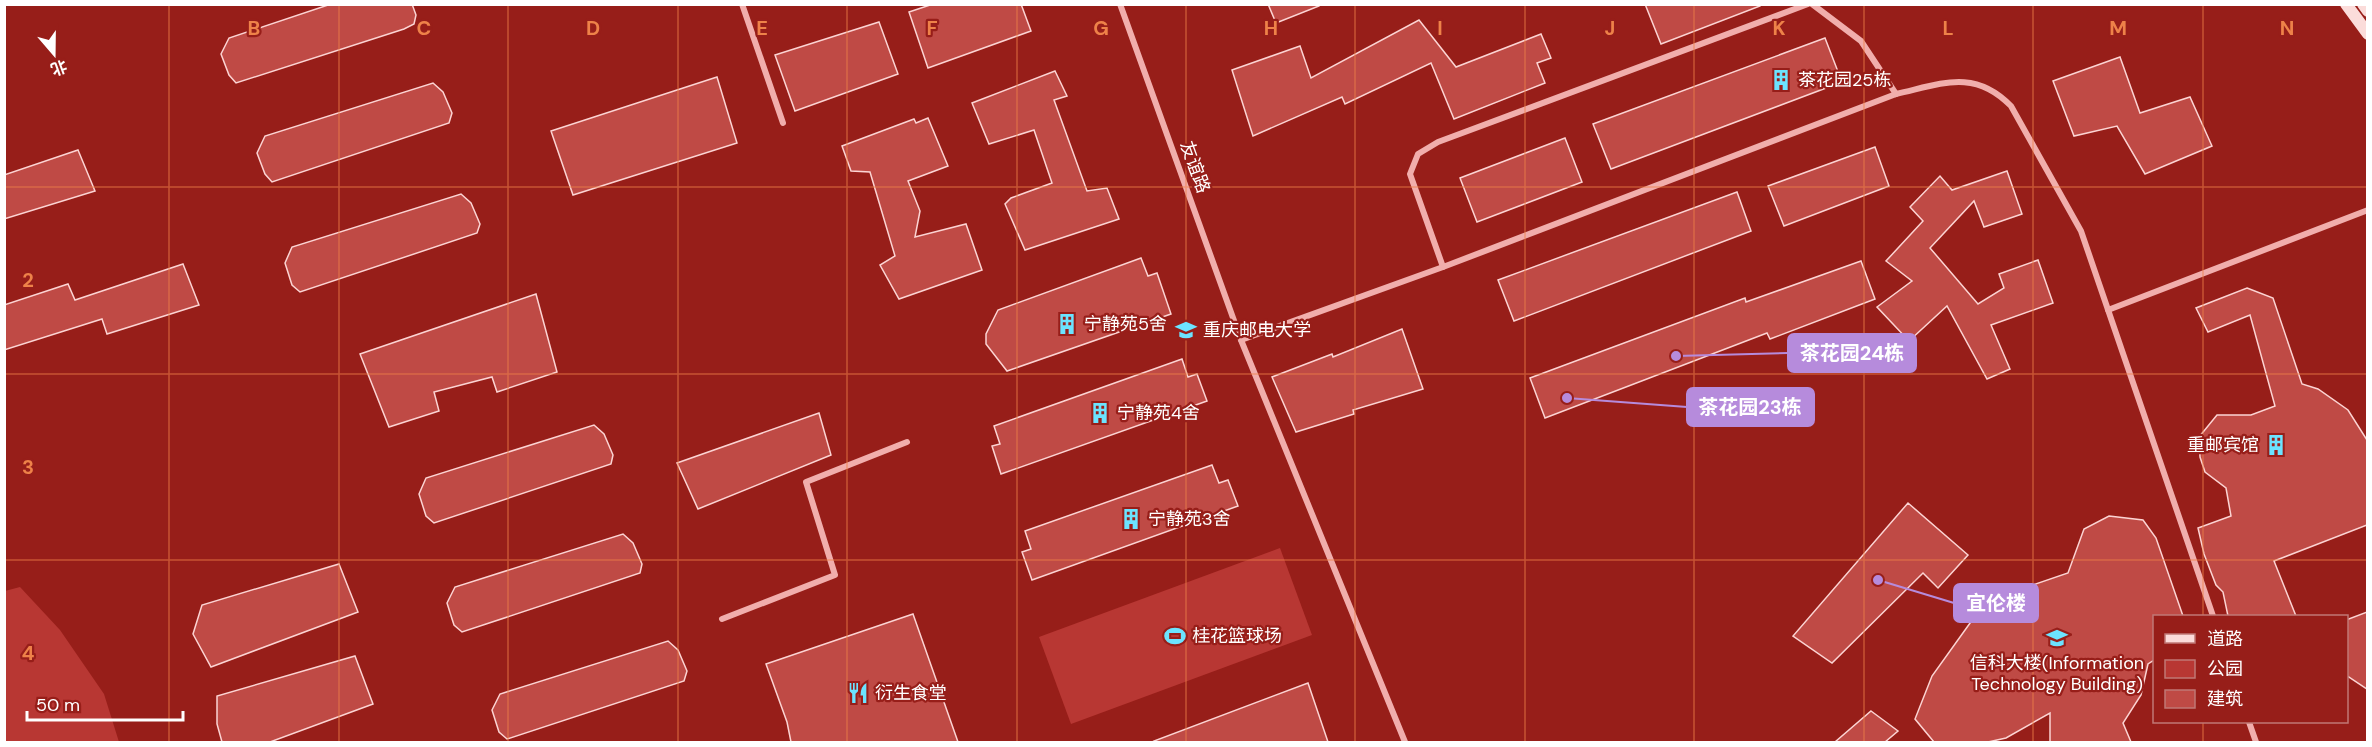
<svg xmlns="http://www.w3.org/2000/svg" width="2372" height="747" font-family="'DM Sans','Noto Sans SC',sans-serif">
<rect width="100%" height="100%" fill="#971e19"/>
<!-- green -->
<g fill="#b83733">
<path d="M1280,548l32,87 -241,89 -32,-87z"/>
<path d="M20,587l40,43 44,64 15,48h-114v-151z"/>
</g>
<!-- building -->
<g fill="#bf4a45" stroke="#fcd4d3" stroke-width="1.5">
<path d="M331,4h81l4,11 -2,9 -10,5 -168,54 -7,-8 -8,-21 8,-16z"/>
<path d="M933,4h88l10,27 -103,37 -19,-56z"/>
<path d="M1268,4h51v2l-43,17z"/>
<path d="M1645,4h115v2l-99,38z"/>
<path d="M1419,20l37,47 85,-33 10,24 -14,5 8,20 -91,36 -23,-56 -86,41 -3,-7 -89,39 -21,-66 68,-24 11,32z"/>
<path d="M879,22l19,52 -103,37 -20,-56z"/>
<path d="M1825,38l17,44 -231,87 -18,-45z"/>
<path d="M2120,57l20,56 50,-16 22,49 -67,28 -28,-48 -43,10 -21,-55z"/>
<path d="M1055,71l12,25 -13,4 33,91 20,-3 12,31 -94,31 -20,-46 6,-6 41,-15 -18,-53 -45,14 -17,-41z"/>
<path d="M717,77l20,66 -164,52 -22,-64z"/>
<path d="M433,83l10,9 9,21 -3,10 -177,59 -7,-8 -8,-21 8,-17z"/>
<path d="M928,118l20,48 -40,15 12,30 -5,26 51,-13 16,46 -83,29 -19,-34 15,-9 -25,-84 -19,-1 -9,-25 72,-27 2,4z"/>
<path d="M1565,138l17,44 -105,40 -17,-44z"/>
<path d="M1875,147l14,39 -105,40 -16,-40z"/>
<path d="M78,150l17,41 -91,28v-44z"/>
<path d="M2007,171l15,43 -38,13 -10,-26 -44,47 48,56 26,-16 -5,-14 39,-14 15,43 -62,22 19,44 -23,10 -40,-73 -38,35 -32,-34 35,-26 -26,-20 37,-40 -13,-14 30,-31 12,14z"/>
<path d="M1737,192l14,39 -237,90 -16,-41z"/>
<path d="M461,194l10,9 9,21 -3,9 -177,59 -8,-7 -7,-22 7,-16z"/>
<path d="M1141,258l7,18 9,-3 14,41 -164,57 -21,-27v-10l12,-24z"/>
<path d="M1861,261l14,38 -105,40 -3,-6 -222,85 -15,-40 215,-80 1,4z"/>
<path d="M183,264l16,41 -92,29 -5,-15 -98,31v-45l64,-21 7,16z"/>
<path d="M2247,288l26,10 29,86 16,5 30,21 19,30v85l-93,36 22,55h-68l-5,-24 -7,-7 -12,-31 -6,-26 33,-12 -5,-28 -21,-16 -5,-15 -1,-20 18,-22h34l24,-9 -25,-91 -42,17 -12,-24z"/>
<path d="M536,294l21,78 -60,20 -5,-15 -58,15 5,19 -50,16 -29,-73z"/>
<path d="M1402,329l21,60 -70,21 1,4 -58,18 -24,-55 60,-23 1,3z"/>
<path d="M1182,359l6,18 9,-3 10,27 -206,73 -9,-28 8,-2 -6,-18z"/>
<path d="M819,413l12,42 -133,54 -21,-46z"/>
<path d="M594,425l10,9 9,21 -2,9 -177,59 -8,-7 -7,-22 7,-16z"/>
<path d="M1212,465l7,18 9,-3 10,26 -206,74 -10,-28 9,-3 -6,-18z"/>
<path d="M1908,503l60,52 -30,33 -15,-15 -91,90 -39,-27z"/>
<path d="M2109,516l34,4 13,18 27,78h-29v44l-6,4 -7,31 -18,28 8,19h-81v-29l-44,25 -18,4h-54l-19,-23 17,-43 51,-71 25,8 13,-24 47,-16 16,-44z"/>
<path d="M623,534l10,9 9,21 -2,9 -178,59 -8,-7 -7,-22 8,-16z"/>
<path d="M339,564l19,48 -147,55 -18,-33 9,-29z"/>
<path d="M2367,612v77l-21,-14v-55z"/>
<path d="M913,614l45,128h-167l-4,-20 -21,-58z"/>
<path d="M668,641l10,9 9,21 -3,10 -177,58 -8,-7 -7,-22 8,-16z"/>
<path d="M355,656l18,48 -103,38h-48l-5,-18v-28z"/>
<path d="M1308,683l20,59h-173l-1,-1z"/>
<path d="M1871,711l27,20 -13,11h-50z"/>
</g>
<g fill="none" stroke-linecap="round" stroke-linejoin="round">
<!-- street -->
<g stroke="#f1aeac" stroke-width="6">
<path d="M742,4l41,119"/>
<path d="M1120,4l121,336"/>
<path d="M1812,4l49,37 35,53"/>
<path d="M1443,267l-33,-93 8,-20 20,-12 370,-138"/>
<path d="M2108,310l260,-100"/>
<path d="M722,619l113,-44 -29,-93 101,-40"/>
<path d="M2249,722l7,20"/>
<path d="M1405,742l-164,-402 202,-73 453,-173c45,-10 78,-26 115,12l70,125 132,385"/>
</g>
<!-- secondary -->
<g stroke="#fbdcda" stroke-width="12">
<path d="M2346,4l22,30"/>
<path d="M2363,4l5,7"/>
</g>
</g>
<!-- grid -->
<path fill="none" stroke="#ee8249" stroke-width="1.5" stroke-opacity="0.55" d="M169,4v738M339,4v738M508,4v738M678,4v738M847,4v738M1017,4v738M1186,4v738M1355,4v738M1525,4v738M1694,4v738M1864,4v738M2033,4v738M2203,4v612M4,187h2364M4,374h2364M4,560h2364M2203,722v20"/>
<!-- icons -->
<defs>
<symbol id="building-bare" viewBox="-9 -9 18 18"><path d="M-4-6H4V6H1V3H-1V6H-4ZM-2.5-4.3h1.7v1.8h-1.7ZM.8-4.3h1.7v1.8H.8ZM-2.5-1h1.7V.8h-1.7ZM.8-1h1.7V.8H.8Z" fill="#6ce3ff" stroke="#971e19" stroke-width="2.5" paint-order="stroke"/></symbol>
<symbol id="university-bare" viewBox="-9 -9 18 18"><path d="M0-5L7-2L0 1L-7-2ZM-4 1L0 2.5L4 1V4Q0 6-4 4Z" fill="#6ce3ff" stroke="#971e19" stroke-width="2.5" paint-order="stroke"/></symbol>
<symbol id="stadium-bare" viewBox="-9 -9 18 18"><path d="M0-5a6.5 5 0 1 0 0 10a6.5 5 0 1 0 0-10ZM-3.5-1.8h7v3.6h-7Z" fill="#6ce3ff" stroke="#971e19" stroke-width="2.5" paint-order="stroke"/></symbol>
<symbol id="school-bare" viewBox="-9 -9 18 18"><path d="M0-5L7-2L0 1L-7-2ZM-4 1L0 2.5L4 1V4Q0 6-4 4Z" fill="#6ce3ff" stroke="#971e19" stroke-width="2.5" paint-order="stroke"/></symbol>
<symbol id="restaurant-bare" viewBox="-9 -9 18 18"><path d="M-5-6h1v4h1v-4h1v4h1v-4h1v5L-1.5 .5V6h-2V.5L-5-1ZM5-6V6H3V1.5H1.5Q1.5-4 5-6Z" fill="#6ce3ff" stroke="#971e19" stroke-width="2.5" paint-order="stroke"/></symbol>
</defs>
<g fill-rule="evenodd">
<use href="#building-bare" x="1766" y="65" width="30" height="30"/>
<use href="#building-bare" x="1052" y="309" width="30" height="30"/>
<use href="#university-bare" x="1171" y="315" width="30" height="30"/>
<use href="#building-bare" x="1085" y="398" width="30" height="30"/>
<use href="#building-bare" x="2261" y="430" width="30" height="30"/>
<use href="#building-bare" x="1116" y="504" width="30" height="30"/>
<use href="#stadium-bare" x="1160" y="621" width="30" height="30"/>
<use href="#school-bare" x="2042" y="623" width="30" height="30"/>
<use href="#restaurant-bare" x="843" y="678" width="30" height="30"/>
</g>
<g text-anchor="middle" stroke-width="4.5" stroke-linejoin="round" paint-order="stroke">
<!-- poi labels -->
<g font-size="18" fill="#fff" stroke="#971e19" text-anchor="start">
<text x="1798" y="86">茶花园25栋</text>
<text x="1084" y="330">宁静苑5舍</text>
<text x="1203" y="336">重庆邮电大学</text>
<text x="1117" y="419">宁静苑4舍</text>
<text x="2259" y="451" text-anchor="end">重邮宾馆</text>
<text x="1148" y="525">宁静苑3舍</text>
<text x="1192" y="642">桂花篮球场</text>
<text x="2057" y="669" text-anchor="middle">信科大楼(Information<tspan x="2057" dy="21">Technology Building)</tspan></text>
<text x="875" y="699">衍生食堂</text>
</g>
<!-- street labels -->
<g font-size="18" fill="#fff" stroke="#971e19">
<text transform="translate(1195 167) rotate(70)" y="6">友谊路</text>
</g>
</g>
<g font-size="20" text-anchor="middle" font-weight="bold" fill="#ee8249" stroke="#971e19" stroke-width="4.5" stroke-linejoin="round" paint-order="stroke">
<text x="254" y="35">B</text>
<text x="424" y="35">C</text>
<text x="593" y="35">D</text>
<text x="762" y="35">E</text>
<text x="932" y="35">F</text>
<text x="1101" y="35">G</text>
<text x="1271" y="35">H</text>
<text x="1440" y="35">I</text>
<text x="1610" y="35">J</text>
<text x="1779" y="35">K</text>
<text x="1948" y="35">L</text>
<text x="2118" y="35">M</text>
<text x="2287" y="35">N</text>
<text x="28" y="287">2</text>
<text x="28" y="474">3</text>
<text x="28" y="660">4</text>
</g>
<!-- callouts -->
<path fill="none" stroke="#b68bdc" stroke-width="2" d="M1676 356L1788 353M1567 398L1687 407M1878 580L1954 603"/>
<g fill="#b68bdc" stroke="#971e19" stroke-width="2">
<circle cx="1676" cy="356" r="6"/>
<circle cx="1567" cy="398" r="6"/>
<circle cx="1878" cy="580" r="6"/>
</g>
<g fill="#b68bdc" stroke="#b68bdc" stroke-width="2">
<rect x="1788" y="334" width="128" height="38" rx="6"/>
<rect x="1687" y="388" width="127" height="38" rx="6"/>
<rect x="1954" y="584" width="84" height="38" rx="6"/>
</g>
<g font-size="20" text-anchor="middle" font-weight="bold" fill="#fff">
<text x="1852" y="360">茶花园24栋</text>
<text x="1750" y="414">茶花园23栋</text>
<text x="1996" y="610">宜伦楼</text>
</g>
<!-- border -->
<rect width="2372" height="747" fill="none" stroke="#ffffff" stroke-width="12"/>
<!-- legend -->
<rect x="2153" y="615" width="195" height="108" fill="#971e19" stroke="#c17875" stroke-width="1.5"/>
<rect x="2165" y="634" width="30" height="9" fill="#fbdcda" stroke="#c17875" stroke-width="1.5"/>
<text x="2207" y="645" font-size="18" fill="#ffffff">道路</text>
<rect x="2165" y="660" width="30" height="18" fill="#b83733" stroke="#c17875" stroke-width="1.5"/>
<text x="2207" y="675" font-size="18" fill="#ffffff">公园</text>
<rect x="2165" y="690" width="30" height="18" fill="#bf4a45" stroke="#c17875" stroke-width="1.5"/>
<text x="2207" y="705" font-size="18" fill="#ffffff">建筑</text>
<!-- north arrow -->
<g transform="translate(54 54) rotate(160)" stroke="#971e19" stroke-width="4.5" paint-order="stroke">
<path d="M0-4.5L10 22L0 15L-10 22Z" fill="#ffffff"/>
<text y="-9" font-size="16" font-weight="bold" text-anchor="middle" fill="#ffffff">北</text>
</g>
<!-- scale -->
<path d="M27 711v9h156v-9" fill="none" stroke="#ffffff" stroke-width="3"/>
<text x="36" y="711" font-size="18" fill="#ffffff" stroke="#971e19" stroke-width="4.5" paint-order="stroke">50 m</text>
</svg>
